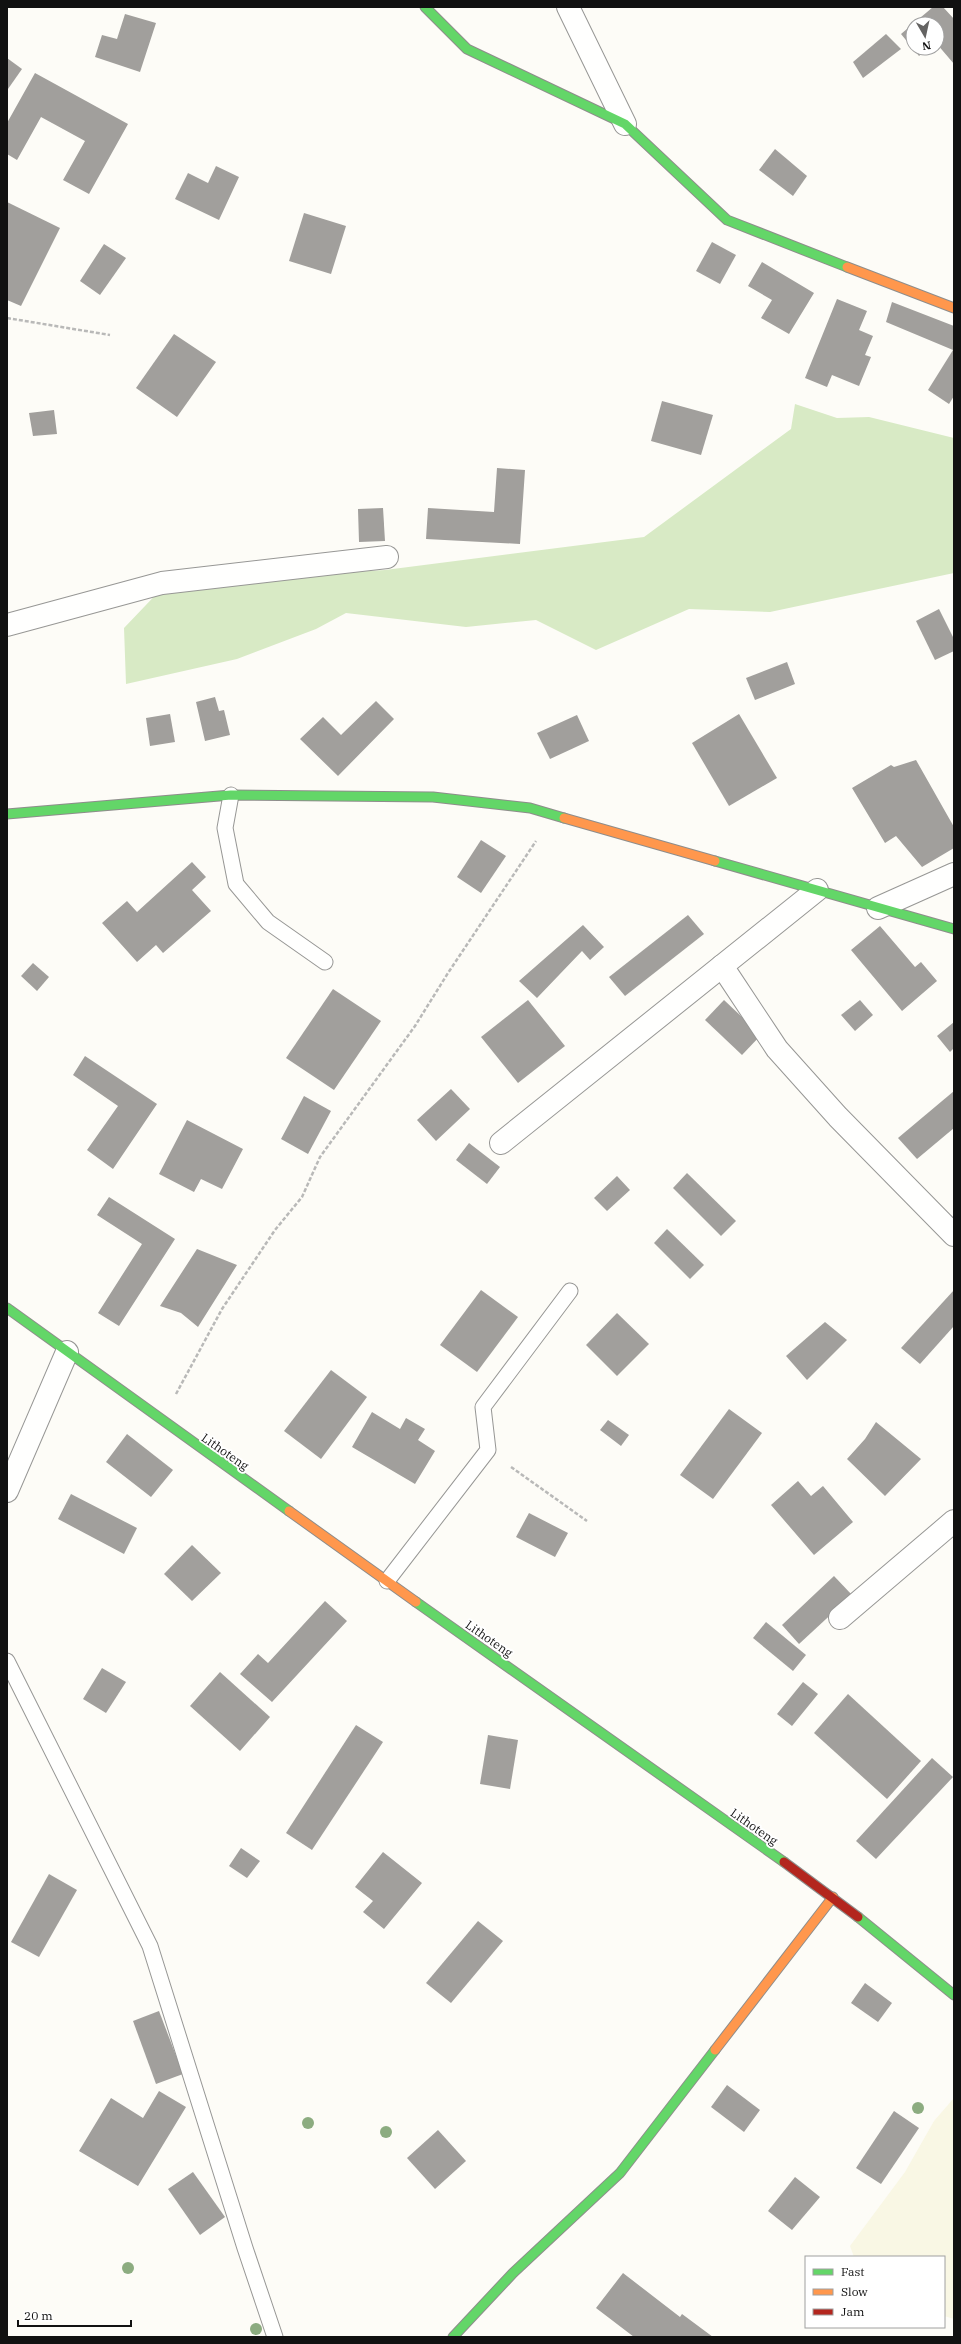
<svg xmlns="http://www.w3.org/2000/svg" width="961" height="2344" font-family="'IBM Plex Serif',serif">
<rect width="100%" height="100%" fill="#fdfcf7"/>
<!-- farmland -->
<path fill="#f9f7e4" d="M954,2098v221l-10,-3v-59h-90l-4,-11 55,-74 29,-51z"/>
<!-- forest -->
<path fill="#d8eac5" d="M795,404l42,14 32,-1 85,21v135l-184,39 -81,-3 -93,41 -60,-30 -70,7 -120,-14 -30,16 -79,30 -111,25 -2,-56 42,-44 219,-14 259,-33 147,-108z"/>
<!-- building -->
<g fill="#a19f9c">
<path d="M933,7h10l11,12v45l-17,-20v-20h-24v24h16l-10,8 -18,-22z"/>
<path d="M125,14l31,9 -16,49 -45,-15 7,-22 15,4z"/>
<path d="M886,34l15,15 -38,29 -10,-16z"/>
<path d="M7,58l15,11 -14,20 -1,-1z"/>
<path d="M35,73l93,51 -39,70 -26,-14 22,-39 -44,-24 -24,43 -10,-6v-31z"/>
<path d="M775,149l32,27 -14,20 -34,-26z"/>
<path d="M216,166l23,11 -20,43 -44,-21 13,-26 20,10z"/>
<path d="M7,202l53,26 -39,78 -14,-6z"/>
<path d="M304,213l42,13 -15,48 -42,-13z"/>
<path d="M712,242l24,13 -16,29 -24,-13z"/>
<path d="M104,244l22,14 -26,37 -20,-14z"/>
<path d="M762,262l52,31 -25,41 -28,-16 11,-18 -24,-14z"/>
<path d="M837,299l30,12 -8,19 14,6 -8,19 6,2 -12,29 -27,-11 -5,12 -22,-9z"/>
<path d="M892,302l62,24v70l-5,8 -21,-14 25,-40 -67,-28z"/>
<path d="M174,334l42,28 -39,55 -41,-29z"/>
<path d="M662,401l51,14 -12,40 -50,-14z"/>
<path d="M54,410l3,24 -24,2 -4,-23z"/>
<path d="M497,468l28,2 -5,74 -94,-5 2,-31 66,4z"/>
<path d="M383,508l2,33 -26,1 -1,-33z"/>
<path d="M939,609l15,30v12l-19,9 -19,-39z"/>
<path d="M787,662l8,22 -40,16 -9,-22z"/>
<path d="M215,697l4,14 5,-1 6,25 -25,6 -9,-39z"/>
<path d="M376,701l18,18 -56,57 -38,-37 23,-22 18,18z"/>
<path d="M170,714l5,28 -25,4 -4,-28z"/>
<path d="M739,714l38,64 -48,28 -37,-63z"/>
<path d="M577,715l12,26 -39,18 -13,-26z"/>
<path d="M916,760l38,67v21l-32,19 -26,-31 -11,7 -33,-55 39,-23 3,2z"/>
<path d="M481,840l25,16 -25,37 -24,-16z"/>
<path d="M192,862l14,15 -14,13 19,21 -48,42 -7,-8 -19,17 -35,-39 25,-22 10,11z"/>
<path d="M688,915l16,19 -79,62 -16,-19z"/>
<path d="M583,925l21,22 -14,13 -8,-9 -45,47 -18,-17z"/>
<path d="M880,926l35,41 6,-5 16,19 -35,30 -51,-61z"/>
<path d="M33,963l16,14 -12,14 -16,-15z"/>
<path d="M333,989l48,32 -47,69 -48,-32z"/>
<path d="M528,1000l37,46 -47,37 -37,-46z"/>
<path d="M724,1000l37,35 -19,20 -37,-35z"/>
<path d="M860,1000l13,15 -18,16 -14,-16z"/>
<path d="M954,1022v26l-4,4 -13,-16z"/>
<path d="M85,1056l72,48 -44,65 -26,-19 31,-44 -45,-31z"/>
<path d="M451,1089l19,20 -34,32 -19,-21z"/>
<path d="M954,1091v37l-37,31 -19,-21z"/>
<path d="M304,1096l27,15 -23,43 -27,-15z"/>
<path d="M187,1120l56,29 -21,40 -21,-10 -7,13 -35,-18z"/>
<path d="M469,1143l31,24 -13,17 -31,-24z"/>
<path d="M687,1173l49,48 -15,15 -48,-48z"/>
<path d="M617,1176l13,14 -23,21 -13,-13z"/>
<path d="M109,1197l66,42 -56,87 -21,-13 44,-69 -45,-29z"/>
<path d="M667,1229l37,36 -14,14 -36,-36z"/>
<path d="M197,1249l40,16 -39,62 -17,-14 -21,-7z"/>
<path d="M481,1290l37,27 -41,55 -37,-27z"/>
<path d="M954,1290v36l-34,38 -19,-16z"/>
<path d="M617,1313l32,31 -32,32 -31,-31z"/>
<path d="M825,1322l22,18 -40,40 -21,-24z"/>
<path d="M331,1370l36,27 -46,62 -37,-28z"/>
<path d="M729,1409l33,24 -49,66 -33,-24z"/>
<path d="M372,1412l28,17 6,-11 19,11 -7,11 17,11 -20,33 -63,-37z"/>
<path d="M608,1420l21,15 -8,11 -21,-16z"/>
<path d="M876,1422l45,37 -36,37 -38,-37 18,-20z"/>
<path d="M127,1434l46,36 -22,27 -45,-35z"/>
<path d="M798,1481l13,15 12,-10 30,36 -39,33 -43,-50z"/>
<path d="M71,1494l66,34 -13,26 -66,-35z"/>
<path d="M529,1513l39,20 -13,24 -39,-20z"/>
<path d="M192,1545l29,28 -29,28 -28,-27z"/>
<path d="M834,1576l18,19 -53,49 -17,-19z"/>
<path d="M325,1601l22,20 -75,81 -32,-28 18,-20 10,9z"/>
<path d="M766,1622l40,33 -13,16 -40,-33z"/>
<path d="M102,1668l24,14 -20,31 -23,-14z"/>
<path d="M220,1672l50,45 -30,34 -50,-45z"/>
<path d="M803,1682l15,12 -26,32 -15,-12z"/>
<path d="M848,1694l73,67 -34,38 -73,-66z"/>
<path d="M356,1725l27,17 -71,108 -26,-17z"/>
<path d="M488,1735l30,5 -8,49 -30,-5z"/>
<path d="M932,1758l21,19 -77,82 -20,-18z"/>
<path d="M241,1848l19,13 -13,17 -18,-12z"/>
<path d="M383,1852l39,31 -38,46 -21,-17 10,-11 -18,-14z"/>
<path d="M49,1874l28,16 -38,67 -28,-15z"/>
<path d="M478,1921l25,20 -52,62 -25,-20z"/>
<path d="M865,1983l27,20 -14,19 -27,-19z"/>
<path d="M159,2011l24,63 -27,10 -23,-63z"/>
<path d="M727,2085l33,25 -16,22 -33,-25z"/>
<path d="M159,2091l27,16 -48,79 -59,-35 32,-53 32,20z"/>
<path d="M894,2111l25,17 -38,56 -25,-16z"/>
<path d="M438,2130l28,31 -31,28 -28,-31z"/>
<path d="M193,2172l32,45 -25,18 -32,-46z"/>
<path d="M795,2177l25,20 -28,33 -24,-19z"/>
<path d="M623,2273l57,44 2,-3 31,23h-79l-38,-29z"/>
</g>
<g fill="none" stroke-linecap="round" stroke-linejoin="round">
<defs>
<g id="lane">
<path d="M231,795l-6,33 11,56 32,38 57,40"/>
<path d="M387,1581l101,-131 -5,-43 87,-116"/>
<path d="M7,1661l143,285 95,302 30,89"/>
</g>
<g id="street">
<path d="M568,7l57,117"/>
<path d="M7,625l155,-42 225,-26"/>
<path d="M878,908l76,-34"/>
<path d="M722,966l55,83 61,68 116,118"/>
<path d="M501,1143l316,-253"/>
<path d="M7,1491l60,-139"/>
<path d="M840,1618l114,-97"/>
</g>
<g id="fast">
<path d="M425,7l42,42 158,75 102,96 120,47"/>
<path d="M7,814l224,-19 202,2 97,11 34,10"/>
<path d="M715,861l239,68"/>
<path d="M7,1308l282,203"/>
<path d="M416,1602l368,260"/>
<path d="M858,1917l96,78"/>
<path d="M453,2337l60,-64 107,-100 95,-123"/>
</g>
<g id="slow">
<path d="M847,267l107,41"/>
<path d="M564,818l151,43"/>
<path d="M289,1511l127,91"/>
<path d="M715,2050l118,-153"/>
</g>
<path id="jam" d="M784,1862l74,55"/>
</defs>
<!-- lane casing -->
<use href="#lane" stroke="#979795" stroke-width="17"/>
<!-- street casing -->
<use href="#street" stroke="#979795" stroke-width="24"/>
<!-- fast casing -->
<use href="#fast" stroke="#8e8d8b" stroke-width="11"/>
<!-- slow casing -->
<use href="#slow" stroke="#8e8d8b" stroke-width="11"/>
<!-- jam casing -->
<use href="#jam" stroke="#8e8d8b" stroke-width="11"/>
<!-- path -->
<g stroke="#b9b9b8" stroke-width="2.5" stroke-dasharray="4 2" stroke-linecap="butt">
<path d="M7,318l103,17"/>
<path d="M176,1394l46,-85 53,-79 27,-33 18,-40 95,-131 33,-53 88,-132"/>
<path d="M511,1467l76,54"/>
</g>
<!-- lane -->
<use href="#lane" stroke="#fffffe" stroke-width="15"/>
<!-- street -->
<use href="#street" stroke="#fffffe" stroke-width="22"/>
<!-- fast -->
<use href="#fast" stroke="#63d668" stroke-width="9"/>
<!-- slow -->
<use href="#slow" stroke="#ff974d" stroke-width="9"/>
<!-- jam -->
<use href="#jam" stroke="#b3261e" stroke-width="9"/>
</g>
<!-- trees -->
<g fill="#8cac80">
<circle cx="918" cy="2108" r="6"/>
<circle cx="308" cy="2123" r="6"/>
<circle cx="386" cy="2132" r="6"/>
<circle cx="128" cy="2268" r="6"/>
<circle cx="256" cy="2329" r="6"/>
</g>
<g text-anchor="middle" stroke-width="4" stroke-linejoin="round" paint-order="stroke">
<!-- street labels -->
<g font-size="12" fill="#111" stroke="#fff">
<text transform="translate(225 1452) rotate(35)" y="4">Lithoteng</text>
<text transform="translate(489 1639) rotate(35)" y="4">Lithoteng</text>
<text transform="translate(754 1827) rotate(35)" y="4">Lithoteng</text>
</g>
</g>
<!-- border -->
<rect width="961" height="2344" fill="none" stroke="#111111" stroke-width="16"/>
<!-- legend -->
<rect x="805" y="2256" width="140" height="72" fill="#ffffff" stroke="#a0a0a0"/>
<rect x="813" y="2269" width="20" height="6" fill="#63d668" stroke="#a0a0a0"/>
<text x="841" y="2276" font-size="12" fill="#111111">Fast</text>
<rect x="813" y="2289" width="20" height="6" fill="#ff974d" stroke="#a0a0a0"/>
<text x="841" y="2296" font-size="12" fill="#111111">Slow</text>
<rect x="813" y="2309" width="20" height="6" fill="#b3261e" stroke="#a0a0a0"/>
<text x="841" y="2316" font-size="12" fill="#111111">Jam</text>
<!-- north arrow -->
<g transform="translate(925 36) rotate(171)"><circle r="19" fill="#ffffff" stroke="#a0a0a0"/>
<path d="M0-3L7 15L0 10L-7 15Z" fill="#646362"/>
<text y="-6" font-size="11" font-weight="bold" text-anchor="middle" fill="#111111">N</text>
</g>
<!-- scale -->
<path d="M18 2320v6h113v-6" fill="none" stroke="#111111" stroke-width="2"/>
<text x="24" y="2320" font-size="12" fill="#111111" stroke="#ffffff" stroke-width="3" paint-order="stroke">20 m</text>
</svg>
